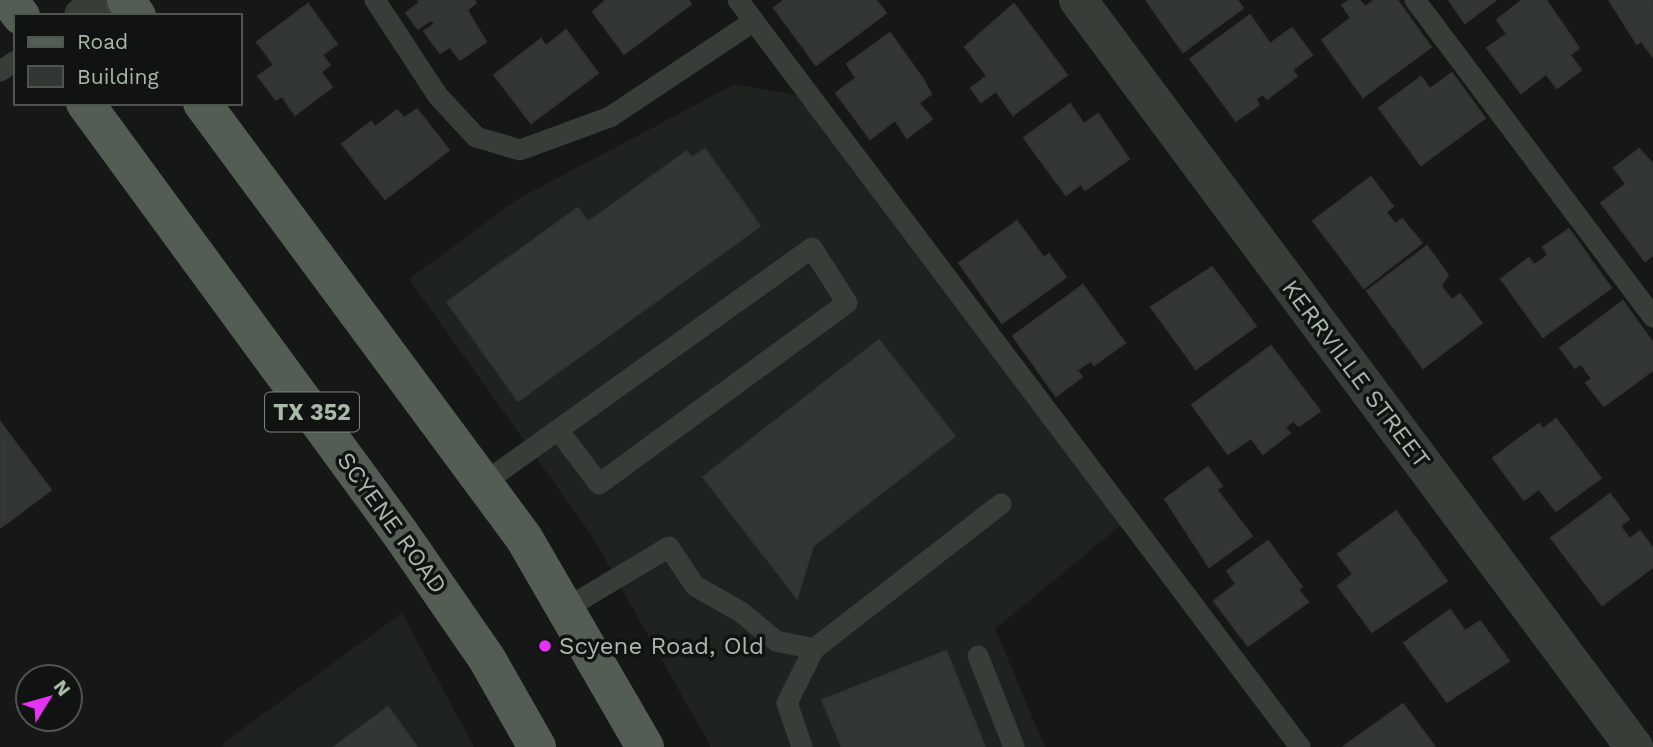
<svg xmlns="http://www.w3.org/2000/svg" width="1653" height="747" font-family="'Work Sans',sans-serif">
<rect width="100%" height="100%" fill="#161817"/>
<!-- built -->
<g fill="#1f2320">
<path d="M735,84l74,14 312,427 -126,104 50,118h-334l-119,-211 -183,-257 109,-80z"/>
<path d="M402,613l72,134h-249l-3,-3z"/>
</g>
<!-- building -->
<g fill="#333734" stroke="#303531" stroke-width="2">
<path d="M418,0h56l2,3 -9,7 19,32 -26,18 -10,-13 -10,6 -16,-22 11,-7 -4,-4 -13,9 -12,-16 14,-11z"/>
<path d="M606,0h82l3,4 -67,50 -31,-42z"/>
<path d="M784,0h92l10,13 -70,52 -42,-57z"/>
<path d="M1146,0h91l6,8 -60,44z"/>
<path d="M1350,0h9l6,7 10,-7h22l34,47 -68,50 -41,-57 29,-22 -9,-13z"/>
<path d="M1449,0h47l-31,23z"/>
<path d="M1522,0h24l33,48 -9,7 11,15 -24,18 -11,-14 -25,19 -34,-45 20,-14 -10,-14z"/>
<path d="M1609,0h44v57l-12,-16 -4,3z"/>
<path d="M308,4l29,40 -15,11 8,10 -9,7 11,15 -37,28 -13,-19 -6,4 -18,-24 16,-11 -17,-23z"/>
<path d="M1014,4l53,71 -54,40 -17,-24 -15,11 -10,-14 16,-12 -22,-29z"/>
<path d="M1250,15l20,29 22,-16 20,27 -20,15 5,6 -30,23 -4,-5 -7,5 3,6 -23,16 -46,-62z"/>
<path d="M566,30l32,43 -67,50 -37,-48 47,-36 5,7z"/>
<path d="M890,33l33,46 8,15 -12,9 13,16 -25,19 -12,-18 -25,19 -34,-46 20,-15 -9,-14z"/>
<path d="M1452,73l33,45 -64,47 -42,-57 42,-31 9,12z"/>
<path d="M1070,104l14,20 14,-10 31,45 -44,31 -4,-6 -15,11 -42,-57z"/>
<path d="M417,109l32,41 -64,49 -43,-55 29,-22 4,5 22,-17 7,8z"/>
<path d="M705,149l55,77 -242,175 -71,-99 131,-94 10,14 99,-71 4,7z"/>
<path d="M1639,149l14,15v91l-8,6 -44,-58 25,-19 -12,-16z"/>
<path d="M1371,177l22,29 -7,6 9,12 7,-5 20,24 -58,45 -51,-67z"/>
<path d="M1017,221l27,37 5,-4 17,23 -64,46 -43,-60z"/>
<path d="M1569,229l42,59 -68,49 -42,-58 28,-21 5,7 14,-10 -5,-8z"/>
<path d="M1427,246l21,29 -7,11 11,14 8,-6 22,29 -59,45 -56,-77z"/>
<path d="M1212,267l44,59 -60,43 -45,-62z"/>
<path d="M1083,285l42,58 -31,22 -3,-4 -14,9 5,7 -26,19 -43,-60z"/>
<path d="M1623,301l30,42v27l-49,36 -18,-23 6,-4 -11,-15 -6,4 -15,-20z"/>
<path d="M879,340l76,96 -142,110 -16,52 -94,-121z"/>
<path d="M1271,346l49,65 -21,15 -6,-5 -8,6 5,6 -27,21 -12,-16 -23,16 -36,-49z"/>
<path d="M1556,419l45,59 -45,33 -17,-22 -15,11 -31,-42 46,-34 4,5z"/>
<path d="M0,422l51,68 -51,38z"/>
<path d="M1208,467l14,19 -5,4 35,46 -43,31 -44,-68z"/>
<path d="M1610,494l19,25 -9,7 10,13 10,-8 13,18v18l-51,38 -51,-67z"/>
<path d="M1396,511l51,70 -75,51 -34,-46 15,-12 -15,-20z"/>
<path d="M1268,541l34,46 -4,2 10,13 -60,44 -34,-45 22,-17 -9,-13z"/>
<path d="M1450,610l15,21 15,-10 29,40 -62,41 -43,-59z"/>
<path d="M946,651l39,96h-143l-20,-47z"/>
<path d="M1403,704l32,43h-92z"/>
<path d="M388,707l29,40h-83z"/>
</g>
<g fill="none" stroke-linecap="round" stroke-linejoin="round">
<!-- service -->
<g stroke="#373e38" stroke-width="21">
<path d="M375,0l63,96 38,41 44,13 90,-33 144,-96"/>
<path d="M738,0l562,747"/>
<path d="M1415,0l238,317"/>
<path d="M0,71l16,-10"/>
<path d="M485,482l327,-234 35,55 -248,181 -41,-54"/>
<path d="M567,608l102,-61 26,39 46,26 35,29 38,8 187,-145"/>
<path d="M978,656l36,91"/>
<path d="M802,747l-15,-44 27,-54"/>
</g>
<!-- minor -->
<g stroke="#373e38" stroke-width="38">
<path d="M1078,0l556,747"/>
<path d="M83,16l22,-16"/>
</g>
<!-- primary -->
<g stroke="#535d54" stroke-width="38">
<path d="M9,0l12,16"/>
<path d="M126,0l11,16"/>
<path d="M85,103l315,430 87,126 50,88"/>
<path d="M202,103l322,435 121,209"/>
</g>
</g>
<!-- markers -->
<circle fill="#e831f6" stroke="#111312" stroke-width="2.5" cx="545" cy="646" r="7"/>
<g text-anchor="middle" stroke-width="7" stroke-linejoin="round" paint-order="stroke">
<!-- shield labels -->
<rect fill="#111312" stroke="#7b877b" stroke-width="2" x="265" y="392.5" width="94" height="39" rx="5"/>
<g font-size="23" font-weight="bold" fill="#a9b9a8">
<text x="312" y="420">TX 352</text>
</g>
<!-- street labels -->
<g font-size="24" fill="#a9b9a8" stroke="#111312">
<text transform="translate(1356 374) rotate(53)" y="8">KERRVILLE STREET</text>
<text transform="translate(392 523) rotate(54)" y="8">SCYENE ROAD</text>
</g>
<!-- poi labels -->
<g font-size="24" fill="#a9b9a8" stroke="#111312" text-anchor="start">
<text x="559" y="654">Scyene Road, Old</text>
</g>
</g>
<!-- legend -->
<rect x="14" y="14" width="228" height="91" fill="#111312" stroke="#4e554e" stroke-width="2"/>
<rect x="28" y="37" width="35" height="10" fill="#535d54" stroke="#4e554e" stroke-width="2"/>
<text x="77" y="49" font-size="21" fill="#a9b9a8">Road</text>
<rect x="28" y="66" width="35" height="21" fill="#333734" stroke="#4e554e" stroke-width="2"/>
<text x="77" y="84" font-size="21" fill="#a9b9a8">Building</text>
<!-- north arrow -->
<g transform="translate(49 698) rotate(53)"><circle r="33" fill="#111312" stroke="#4e554e" stroke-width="2"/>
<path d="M0-5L12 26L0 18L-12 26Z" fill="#e831f6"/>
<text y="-10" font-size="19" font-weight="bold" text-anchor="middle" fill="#a9b9a8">N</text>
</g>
</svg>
